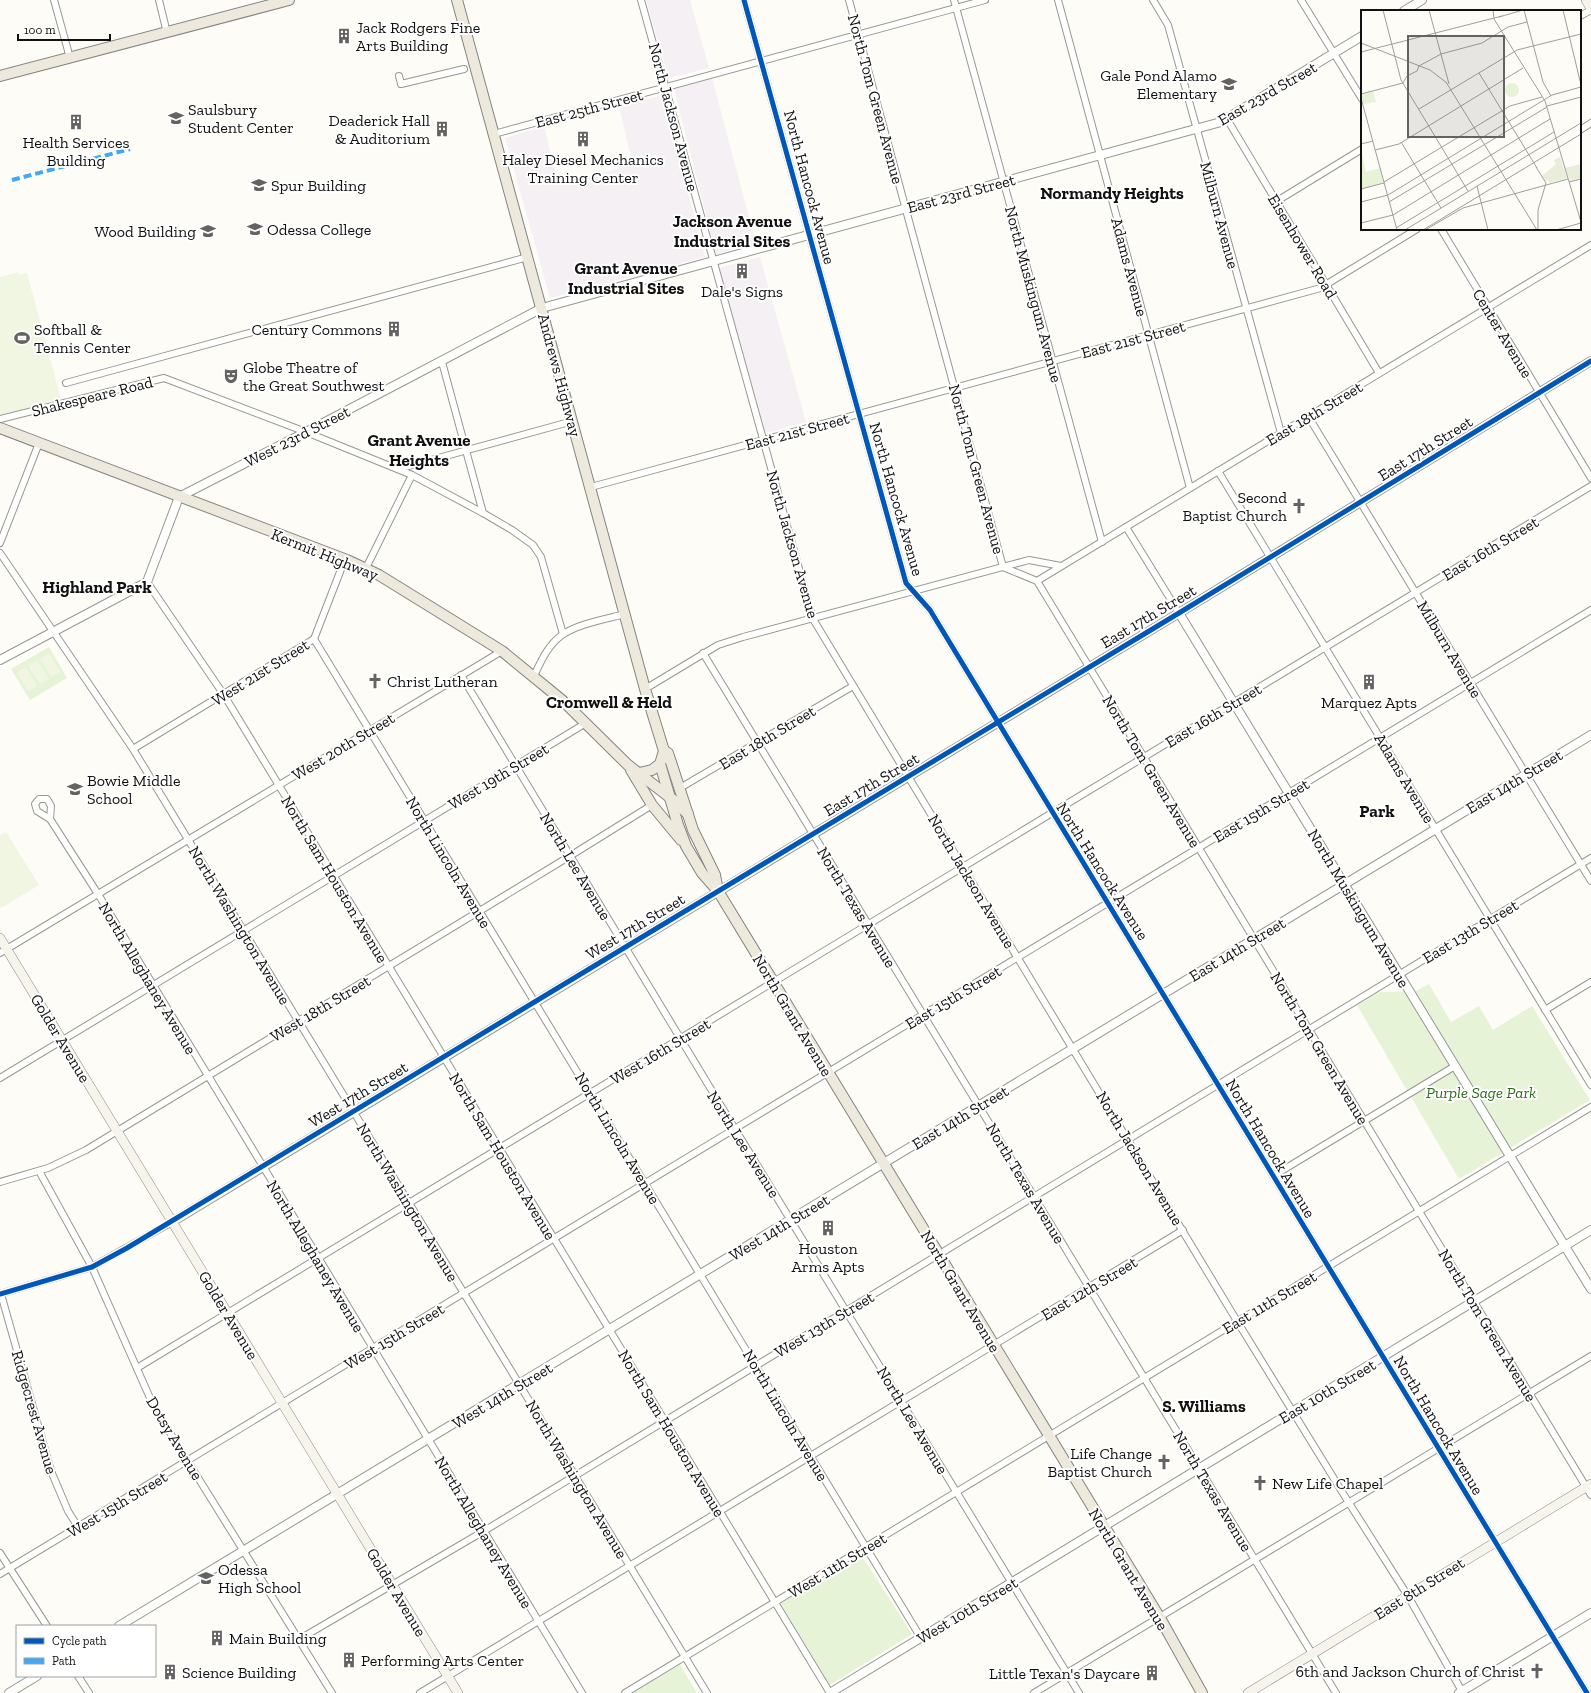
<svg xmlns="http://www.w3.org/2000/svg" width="1591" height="1693" font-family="'Zilla Slab',serif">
<rect width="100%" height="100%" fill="#fdfcf7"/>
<!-- industrial -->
<g fill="#f5f0f3">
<path d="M646,0h44l19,68 -40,10z"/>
<path d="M712,78l44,166 -40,10 -42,-165z"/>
<path d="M662,95l43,162 -155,41 -45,-160 39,-12 14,58 75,-19 -14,-58z"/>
<path d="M760,257l46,165 -40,11 -47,-165z"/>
</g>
<!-- park -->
<g fill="#e7f3d7">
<path d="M49,647l18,31 -37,22 -19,-31z"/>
<path d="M1429,984l22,38 28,-16 14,24 39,-24 58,94 -131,79 -102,-174 23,-13 36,-1z"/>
<path d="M860,1553l52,81 -82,51 -50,-83z"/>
<path d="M679,1663l18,30h-68z"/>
</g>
<!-- pitch -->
<g fill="#f0f6e1">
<path d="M18,272l1,3 8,-2 34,126 -61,17v-139z"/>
<path d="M49,653l11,19 -9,5 -11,-18z"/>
<path d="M37,660l12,19 -9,5 -12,-18z"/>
<path d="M26,667l11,19 -9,5 -11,-18z"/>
<path d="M6,832l33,53 -38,23 -1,-2v-71z"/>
</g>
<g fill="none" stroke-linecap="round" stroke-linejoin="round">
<defs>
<g id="minor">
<path d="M54,0l16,58"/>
<path d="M159,0l8,33"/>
<path d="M641,0l172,619 424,702 112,182 59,93 55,97"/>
<path d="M744,0l162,583 24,27 657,1083"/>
<path d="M849,0l154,567"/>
<path d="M954,0l148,542"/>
<path d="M1058,0l132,488"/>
<path d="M1153,0l15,25 113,408"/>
<path d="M1301,0l61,99"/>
<path d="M1580,16l11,-6"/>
<path d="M399,76l2,8 63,-15"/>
<path d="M1227,119l152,254"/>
<path d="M1580,130l11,-7"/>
<path d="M494,134l491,-134"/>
<path d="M1277,201l85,-52"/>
<path d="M1441,229l150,249"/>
<path d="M1327,284l90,-55"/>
<path d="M442,362l41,151"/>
<path d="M66,383l462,-126"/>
<path d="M1308,416l283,465"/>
<path d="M0,419l164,-41 142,54 106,43 71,38 29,17 21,15 8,12 22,77"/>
<path d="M398,469l175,-48"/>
<path d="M1218,471l373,614"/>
<path d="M591,487l737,-201"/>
<path d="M1126,527l53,86"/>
<path d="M0,543l39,-100"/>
<path d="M0,553l133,196 574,944"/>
<path d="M1003,567l34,14 554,914"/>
<path d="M366,568l46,-93"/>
<path d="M1037,581l554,-336"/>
<path d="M147,582l77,113 606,998"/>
<path d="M314,639l607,999"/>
<path d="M703,653l633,1040"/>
<path d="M461,675l274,454 344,564"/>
<path d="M534,676c7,-15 14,-31 28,-41 15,-11 44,-16 63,-21"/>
<path d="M645,689l73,-44 25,-8 286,-77 32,6"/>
<path d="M133,749l181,-110 31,-80"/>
<path d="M680,788l173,-102"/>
<path d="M50,819l1,-13 -4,-7h-8l-4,5 2,7 13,8 48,75 484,799"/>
<path d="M0,953l502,-302"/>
<path d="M1545,1010l46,-28"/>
<path d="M0,1078l586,-355"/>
<path d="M39,1171l53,96 62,140 178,286"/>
<path d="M1273,1176l182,-110"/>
<path d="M0,1182l48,-14 38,-18 484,-294 82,-51"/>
<path d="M0,1294l92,-27 80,-45"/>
<path d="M1,1294l50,177 17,40 10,16"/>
<path d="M137,1368l1454,-882"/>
<path d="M0,1553l47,73"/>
<path d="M0,1574l1591,-964"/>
<path d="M298,1640l186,-109 1107,-673"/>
<path d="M78,1676l11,17"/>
<path d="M420,1693l763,-463"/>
<path d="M625,1693l966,-586"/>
<path d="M1034,1693l557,-337"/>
</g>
<g id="tertiary">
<path d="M1404,11l18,-11"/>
<path d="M1179,613l412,676"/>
<path d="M0,660l147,-78 32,-85 127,-65 236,-124 679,-186 141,-86"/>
<path d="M172,1222l1007,-609 412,-252"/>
<path d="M119,1626l1472,-891"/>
<path d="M9,1693l28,-17"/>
<path d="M830,1693l761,-463"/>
<path d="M1459,1693l132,-80"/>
</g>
<g id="secondary">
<path d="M1586,0l5,8"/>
<path d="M0,938l458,755"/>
<path d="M1248,1693l343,-209"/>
</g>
<g id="primary">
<path d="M457,0l188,689 19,62 -4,13 18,61 8,21 16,27 16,18 442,727 42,75"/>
<path d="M0,76l289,-76"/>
<path d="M0,428l347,132 32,15 123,76 61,50 65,64 44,34 16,15"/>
<path d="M664,751l4,2 25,77 22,45 3,16"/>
<path d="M631,770l21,35 29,35"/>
<path d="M639,773l13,-3 8,-6"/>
</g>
</defs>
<!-- minor casing -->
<use href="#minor" stroke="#979795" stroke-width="8"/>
<!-- tertiary casing -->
<use href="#tertiary" stroke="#979795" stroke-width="10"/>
<!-- secondary casing -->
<use href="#secondary" stroke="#8e8d8b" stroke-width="10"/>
<!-- primary casing -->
<use href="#primary" stroke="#858482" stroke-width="12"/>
<!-- minor -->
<use href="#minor" stroke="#fffffe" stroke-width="6"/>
<!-- tertiary -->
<use href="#tertiary" stroke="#fffffe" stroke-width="8"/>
<!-- secondary -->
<use href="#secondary" stroke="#f6f4eb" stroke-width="9"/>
<!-- primary -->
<use href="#primary" stroke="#ede9dc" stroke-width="10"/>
<!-- quiet -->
<path stroke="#3fa9f5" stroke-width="4" stroke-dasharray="8 4" stroke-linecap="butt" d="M12,180l118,-31"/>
<defs>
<g id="cycleway">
<path d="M744,0l162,583 24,27 657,1083"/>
<path d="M0,1294l92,-27 35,-19 1052,-635 412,-252"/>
</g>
</defs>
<!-- cycleway casing -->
<use href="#cycleway" stroke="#fff" stroke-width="8"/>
<!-- cycleway -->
<use href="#cycleway" stroke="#0057b8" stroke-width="5"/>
</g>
<!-- icons -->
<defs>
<symbol id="building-bare" viewBox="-9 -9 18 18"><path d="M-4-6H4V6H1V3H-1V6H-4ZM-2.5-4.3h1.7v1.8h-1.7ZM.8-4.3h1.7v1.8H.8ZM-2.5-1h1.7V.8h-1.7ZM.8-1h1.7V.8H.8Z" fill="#646362" stroke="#fff" stroke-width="2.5" paint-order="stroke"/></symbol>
<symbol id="school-bare" viewBox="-9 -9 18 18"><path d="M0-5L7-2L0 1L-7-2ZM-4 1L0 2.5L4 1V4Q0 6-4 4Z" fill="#646362" stroke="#fff" stroke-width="2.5" paint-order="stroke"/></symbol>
<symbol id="university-bare" viewBox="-9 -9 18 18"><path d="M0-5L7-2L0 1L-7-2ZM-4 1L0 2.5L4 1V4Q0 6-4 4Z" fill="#646362" stroke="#fff" stroke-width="2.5" paint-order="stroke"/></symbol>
<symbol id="stadium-bare" viewBox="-9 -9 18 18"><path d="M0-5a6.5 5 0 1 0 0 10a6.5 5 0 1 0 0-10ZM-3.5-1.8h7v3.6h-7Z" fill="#646362" stroke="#fff" stroke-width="2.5" paint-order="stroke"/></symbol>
<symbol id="theatre-bare" viewBox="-9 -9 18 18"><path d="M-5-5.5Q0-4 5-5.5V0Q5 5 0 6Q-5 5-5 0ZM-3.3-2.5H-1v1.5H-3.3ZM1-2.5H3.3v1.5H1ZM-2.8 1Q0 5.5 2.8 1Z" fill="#646362" stroke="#fff" stroke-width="2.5" paint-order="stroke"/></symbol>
<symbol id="church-bare" viewBox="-9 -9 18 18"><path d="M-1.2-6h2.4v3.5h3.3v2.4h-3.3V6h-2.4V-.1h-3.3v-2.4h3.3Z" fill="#646362" stroke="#fff" stroke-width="2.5" paint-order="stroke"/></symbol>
</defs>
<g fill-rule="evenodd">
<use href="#building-bare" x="333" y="25" width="22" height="22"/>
<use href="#school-bare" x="1218" y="73" width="22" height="22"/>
<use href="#university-bare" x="165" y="107" width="22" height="22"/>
<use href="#building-bare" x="65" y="111" width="22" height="22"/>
<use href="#building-bare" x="431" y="118" width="22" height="22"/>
<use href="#building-bare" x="572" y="128" width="22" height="22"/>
<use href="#university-bare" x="248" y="174" width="22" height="22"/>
<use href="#university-bare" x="244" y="218" width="22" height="22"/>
<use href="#university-bare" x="197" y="220" width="22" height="22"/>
<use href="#building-bare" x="731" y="260" width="22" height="22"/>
<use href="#building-bare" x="383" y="318" width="22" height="22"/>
<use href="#stadium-bare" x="11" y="327" width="22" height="22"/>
<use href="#theatre-bare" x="220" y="365" width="22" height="22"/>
<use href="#church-bare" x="1288" y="495" width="22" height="22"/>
<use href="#church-bare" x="364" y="670" width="22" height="22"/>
<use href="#building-bare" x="1358" y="671" width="22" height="22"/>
<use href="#school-bare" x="64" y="778" width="22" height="22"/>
<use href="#building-bare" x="817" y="1217" width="22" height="22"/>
<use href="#church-bare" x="1153" y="1451" width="22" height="22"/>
<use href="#church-bare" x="1249" y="1472" width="22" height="22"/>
<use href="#school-bare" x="195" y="1567" width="22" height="22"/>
<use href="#building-bare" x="206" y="1627" width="22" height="22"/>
<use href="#building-bare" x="338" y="1649" width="22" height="22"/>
<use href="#church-bare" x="1526" y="1660" width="22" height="22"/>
<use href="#building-bare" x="159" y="1661" width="22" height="22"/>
<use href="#building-bare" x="1141" y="1662" width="22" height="22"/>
</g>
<g text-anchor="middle" stroke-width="4" stroke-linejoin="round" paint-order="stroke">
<!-- poi labels -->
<g font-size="16" fill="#111" stroke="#fff" text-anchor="start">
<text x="356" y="33">Jack Rodgers Fine<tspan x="356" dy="18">Arts Building</tspan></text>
<text x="1217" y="81" text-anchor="end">Gale Pond Alamo<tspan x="1217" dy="18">Elementary</tspan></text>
<text x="188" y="115">Saulsbury<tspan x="188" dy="18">Student Center</tspan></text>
<text x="430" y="126" text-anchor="end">Deaderick Hall<tspan x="430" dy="18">&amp; Auditorium</tspan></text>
<text x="76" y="148" text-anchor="middle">Health Services<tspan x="76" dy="18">Building</tspan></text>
<text x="583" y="165" text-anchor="middle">Haley Diesel Mechanics<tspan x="583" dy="18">Training Center</tspan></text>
<text x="271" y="191">Spur Building</text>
<text x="267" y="235">Odessa College</text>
<text x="196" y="237" text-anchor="end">Wood Building</text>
<text x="742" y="297" text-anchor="middle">Dale's Signs</text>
<text x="34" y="335">Softball &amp;<tspan x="34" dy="18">Tennis Center</tspan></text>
<text x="382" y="335" text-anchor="end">Century Commons</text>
<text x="243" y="373">Globe Theatre of<tspan x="243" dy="18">the Great Southwest</tspan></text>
<text x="1287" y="503" text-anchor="end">Second<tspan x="1287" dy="18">Baptist Church</tspan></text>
<text x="387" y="687">Christ Lutheran</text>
<text x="1369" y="708" text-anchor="middle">Marquez Apts</text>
<text x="87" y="786">Bowie Middle<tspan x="87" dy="18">School</tspan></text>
<text x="828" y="1254" text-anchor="middle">Houston<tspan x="828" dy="18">Arms Apts</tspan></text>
<text x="1152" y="1459" text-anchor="end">Life Change<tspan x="1152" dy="18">Baptist Church</tspan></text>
<text x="1272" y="1489">New Life Chapel</text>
<text x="218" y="1575">Odessa<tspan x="218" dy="18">High School</tspan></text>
<text x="229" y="1644">Main Building</text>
<text x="361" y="1666">Performing Arts Center</text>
<text x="1525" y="1677" text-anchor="end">6th and Jackson Church of Christ</text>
<text x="182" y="1678">Science Building</text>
<text x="1140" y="1679" text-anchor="end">Little Texan's Daycare</text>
</g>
<!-- street labels -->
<g font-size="16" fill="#111" stroke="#fff">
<text transform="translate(1267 93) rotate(-30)" y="6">East 23rd Street</text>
<text transform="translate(876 99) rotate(75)" y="6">North Tom Green Avenue</text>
<text transform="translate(589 108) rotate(-15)" y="6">East 25th Street</text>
<text transform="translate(674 117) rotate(75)" y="6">North Jackson Avenue</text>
<text transform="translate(810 187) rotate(75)" y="6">North Hancock Avenue</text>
<text transform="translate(961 193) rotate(-15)" y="6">East 23rd Street</text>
<text transform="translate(1220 215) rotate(75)" y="6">Milburn Avenue</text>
<text transform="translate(1303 246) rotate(59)" y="6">Eisenhower Road</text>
<text transform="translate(1130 267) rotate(75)" y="6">Adams Avenue</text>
<text transform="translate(1034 294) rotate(75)" y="6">North Muskingum Avenue</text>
<text transform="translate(1503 333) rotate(59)" y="6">Center Avenue</text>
<text transform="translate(1133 339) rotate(-15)" y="6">East 21st Street</text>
<text transform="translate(560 375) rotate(75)" y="6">Andrews Highway</text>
<text transform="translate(92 396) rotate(-14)" y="6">Shakespeare Road</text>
<text transform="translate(1314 413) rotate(-31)" y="6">East 18th Street</text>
<text transform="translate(797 431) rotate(-15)" y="6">East 21st Street</text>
<text transform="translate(297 436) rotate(-27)" y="6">West 23rd Street</text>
<text transform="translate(1425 448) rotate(-32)" y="6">East 17th Street</text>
<text transform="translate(977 469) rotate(75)" y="6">North Tom Green Avenue</text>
<text transform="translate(897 499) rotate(74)" y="6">North Hancock Avenue</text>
<text transform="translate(793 544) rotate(74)" y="6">North Jackson Avenue</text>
<text transform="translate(1490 548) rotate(-31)" y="6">East 16th Street</text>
<text transform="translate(325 554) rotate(22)" y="6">Kermit Highway</text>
<text transform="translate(1148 616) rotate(-31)" y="6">East 17th Street</text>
<text transform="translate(1450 649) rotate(59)" y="6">Milburn Avenue</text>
<text transform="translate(260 672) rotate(-32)" y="6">West 21st Street</text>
<text transform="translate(1213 715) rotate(-31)" y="6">East 16th Street</text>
<text transform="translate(767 737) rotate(-31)" y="6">East 18th Street</text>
<text transform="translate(343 746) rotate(-31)" y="6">West 20th Street</text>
<text transform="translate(1152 771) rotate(59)" y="6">North Tom Green Avenue</text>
<text transform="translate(498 776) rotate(-31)" y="6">West 19th Street</text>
<text transform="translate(1405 778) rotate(59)" y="6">Adams Avenue</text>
<text transform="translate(1514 781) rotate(-31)" y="6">East 14th Street</text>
<text transform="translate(871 784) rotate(-31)" y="6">East 17th Street</text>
<text transform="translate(1261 810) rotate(-31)" y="6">East 15th Street</text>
<text transform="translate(449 862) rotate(59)" y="6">North Lincoln Avenue</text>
<text transform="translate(576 866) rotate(59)" y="6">North Lee Avenue</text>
<text transform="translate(1103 871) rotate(58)" y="6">North Hancock Avenue</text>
<text transform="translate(335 879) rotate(59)" y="6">North Sam Houston Avenue</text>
<text transform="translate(972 881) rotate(59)" y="6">North Jackson Avenue</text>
<text transform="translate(857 907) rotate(59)" y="6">North Texas Avenue</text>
<text transform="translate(1359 908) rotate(59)" y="6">North Muskingum Avenue</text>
<text transform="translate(240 925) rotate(59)" y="6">North Washington Avenue</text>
<text transform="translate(635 926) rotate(-31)" y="6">West 17th Street</text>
<text transform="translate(1470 931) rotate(-31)" y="6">East 13th Street</text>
<text transform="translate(1237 949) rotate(-31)" y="6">East 14th Street</text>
<text transform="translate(148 978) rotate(59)" y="6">North Alleghaney Avenue</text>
<text transform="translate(953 997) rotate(-31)" y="6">East 15th Street</text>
<text transform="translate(320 1008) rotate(-31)" y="6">West 18th Street</text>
<text transform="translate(793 1015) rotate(59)" y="6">North Grant Avenue</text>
<text transform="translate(61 1038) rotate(59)" y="6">Golder Avenue</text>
<text transform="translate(1320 1048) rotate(59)" y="6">North Tom Green Avenue</text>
<text transform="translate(660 1051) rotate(-31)" y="6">West 16th Street</text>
<text transform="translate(358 1094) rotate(-31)" y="6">West 17th Street</text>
<text transform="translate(960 1117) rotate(-31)" y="6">East 14th Street</text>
<text transform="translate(618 1138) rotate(59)" y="6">North Lincoln Avenue</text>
<text transform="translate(744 1144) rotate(58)" y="6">North Lee Avenue</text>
<text transform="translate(1271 1148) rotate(59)" y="6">North Hancock Avenue</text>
<text transform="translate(503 1156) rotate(59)" y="6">North Sam Houston Avenue</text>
<text transform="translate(1140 1158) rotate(59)" y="6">North Jackson Avenue</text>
<text transform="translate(1026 1183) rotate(59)" y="6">North Texas Avenue</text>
<text transform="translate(408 1202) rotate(59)" y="6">North Washington Avenue</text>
<text transform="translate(779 1227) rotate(-31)" y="6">West 14th Street</text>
<text transform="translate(316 1256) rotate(59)" y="6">North Alleghaney Avenue</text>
<text transform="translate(1089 1288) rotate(-31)" y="6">East 12th Street</text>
<text transform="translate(961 1291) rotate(59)" y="6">North Grant Avenue</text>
<text transform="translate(1269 1302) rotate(-31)" y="6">East 11th Street</text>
<text transform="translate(229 1315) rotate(59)" y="6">Golder Avenue</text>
<text transform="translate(824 1324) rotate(-31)" y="6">West 13th Street</text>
<text transform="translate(1488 1325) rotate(59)" y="6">North Tom Green Avenue</text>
<text transform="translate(394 1336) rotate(-31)" y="6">West 15th Street</text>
<text transform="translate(1327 1391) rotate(-31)" y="6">East 10th Street</text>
<text transform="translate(502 1395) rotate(-31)" y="6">West 14th Street</text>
<text transform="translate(35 1412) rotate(74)" y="6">Ridgecrest Avenue</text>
<text transform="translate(786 1415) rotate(59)" y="6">North Lincoln Avenue</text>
<text transform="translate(913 1420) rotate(59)" y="6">North Lee Avenue</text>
<text transform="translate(1439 1425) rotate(59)" y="6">North Hancock Avenue</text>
<text transform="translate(672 1433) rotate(59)" y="6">North Sam Houston Avenue</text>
<text transform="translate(175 1438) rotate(59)" y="6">Dotsy Avenue</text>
<text transform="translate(577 1479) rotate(59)" y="6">North Washington Avenue</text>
<text transform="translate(1213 1491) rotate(59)" y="6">North Texas Avenue</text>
<text transform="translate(117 1504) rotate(-31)" y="6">West 15th Street</text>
<text transform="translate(484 1532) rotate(59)" y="6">North Alleghaney Avenue</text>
<text transform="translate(837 1565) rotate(-31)" y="6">West 11th Street</text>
<text transform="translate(1129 1569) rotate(59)" y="6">North Grant Avenue</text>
<text transform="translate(1419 1588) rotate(-32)" y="6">East 8th Street</text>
<text transform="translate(397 1592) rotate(59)" y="6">Golder Avenue</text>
<text transform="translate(967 1610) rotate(-31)" y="6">West 10th Street</text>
</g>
<!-- park labels -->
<g font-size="16" font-style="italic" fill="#2f6b1f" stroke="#fff">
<text x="1481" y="1098">Purple Sage Park</text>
</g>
<!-- neighbourhood labels -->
<g font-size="17" font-weight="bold" fill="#111" stroke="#fff">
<text x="1112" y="199">Normandy Heights</text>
<text x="732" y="227">Jackson Avenue<tspan x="732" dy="20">Industrial Sites</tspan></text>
<text x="626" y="274">Grant Avenue<tspan x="626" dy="20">Industrial Sites</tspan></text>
<text x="419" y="446">Grant Avenue<tspan x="419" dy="20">Heights</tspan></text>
<text x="97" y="593">Highland Park</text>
<text x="609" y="708">Cromwell &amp; Held</text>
<text x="1377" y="817">Park</text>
<text x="1204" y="1412">S. Williams</text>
</g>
</g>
<!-- overview -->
<g transform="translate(1361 10)">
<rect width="220" height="220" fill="#fdfcf7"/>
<path d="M199,147l7,21 -18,5 -1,-3 -2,1 -4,-5 14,-12 -2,-4zM220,154v14l-11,3 -5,-13z" fill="#e9eedb"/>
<path d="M144 80a7 7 0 1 1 14 0a7 7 0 1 1-14 0ZM12,81l3,11 -13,2 -2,-9zM0,140l5,22 14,-4 3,15 -22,6z" fill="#e7f3d7"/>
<path fill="none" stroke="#9f9e9b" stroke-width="1" d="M22,0l18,70 67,111M68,0l20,74M132,0l1,9 51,82 36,121M163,0l19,72 8,14M202,0l18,75M138,7l24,-7M0,33l69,27 17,13M0,42l141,-36M118,63l58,95M85,72l91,148M0,84l42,-11 4,-7 10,-5 2,-5 22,-12 41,-11 26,-16 19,-5M0,88l36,132M186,96l34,-9M58,99l98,-59 64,-16M40,132l40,66M0,134l12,-3M14,140l24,-6 124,-76M175,157l10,16 -8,27v20M23,172l126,-76 32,-9M208,172l12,-3M116,176l11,44M0,179l23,-6M0,192l27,-7 164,-100 29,-8M28,192l158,-95M0,213l32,-8 157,-96M35,218l158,-96M44,220l176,-107M62,220l158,-96M64,220l38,-22 105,-29M195,220l25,-7"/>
<path fill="#646362" fill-opacity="0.15" stroke="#646362" stroke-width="2" d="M47,26h96v101h-96z"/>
<rect width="220" height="220" fill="none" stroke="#111" stroke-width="2"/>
</g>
<!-- legend -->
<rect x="16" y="1625" width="140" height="52" fill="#ffffff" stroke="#a0a0a0"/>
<rect x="24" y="1638" width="20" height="6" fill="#0057b8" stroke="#a0a0a0"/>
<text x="52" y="1645" font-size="12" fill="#111111">Cycle path</text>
<rect x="24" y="1658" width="20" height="6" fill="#3fa9f5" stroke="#a0a0a0"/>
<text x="52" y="1665" font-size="12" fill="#111111">Path</text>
<!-- scale -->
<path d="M18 34v6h92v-6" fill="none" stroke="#111111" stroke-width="2"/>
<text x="24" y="34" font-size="12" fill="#111111" stroke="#ffffff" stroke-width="3" paint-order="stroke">100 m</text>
</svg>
